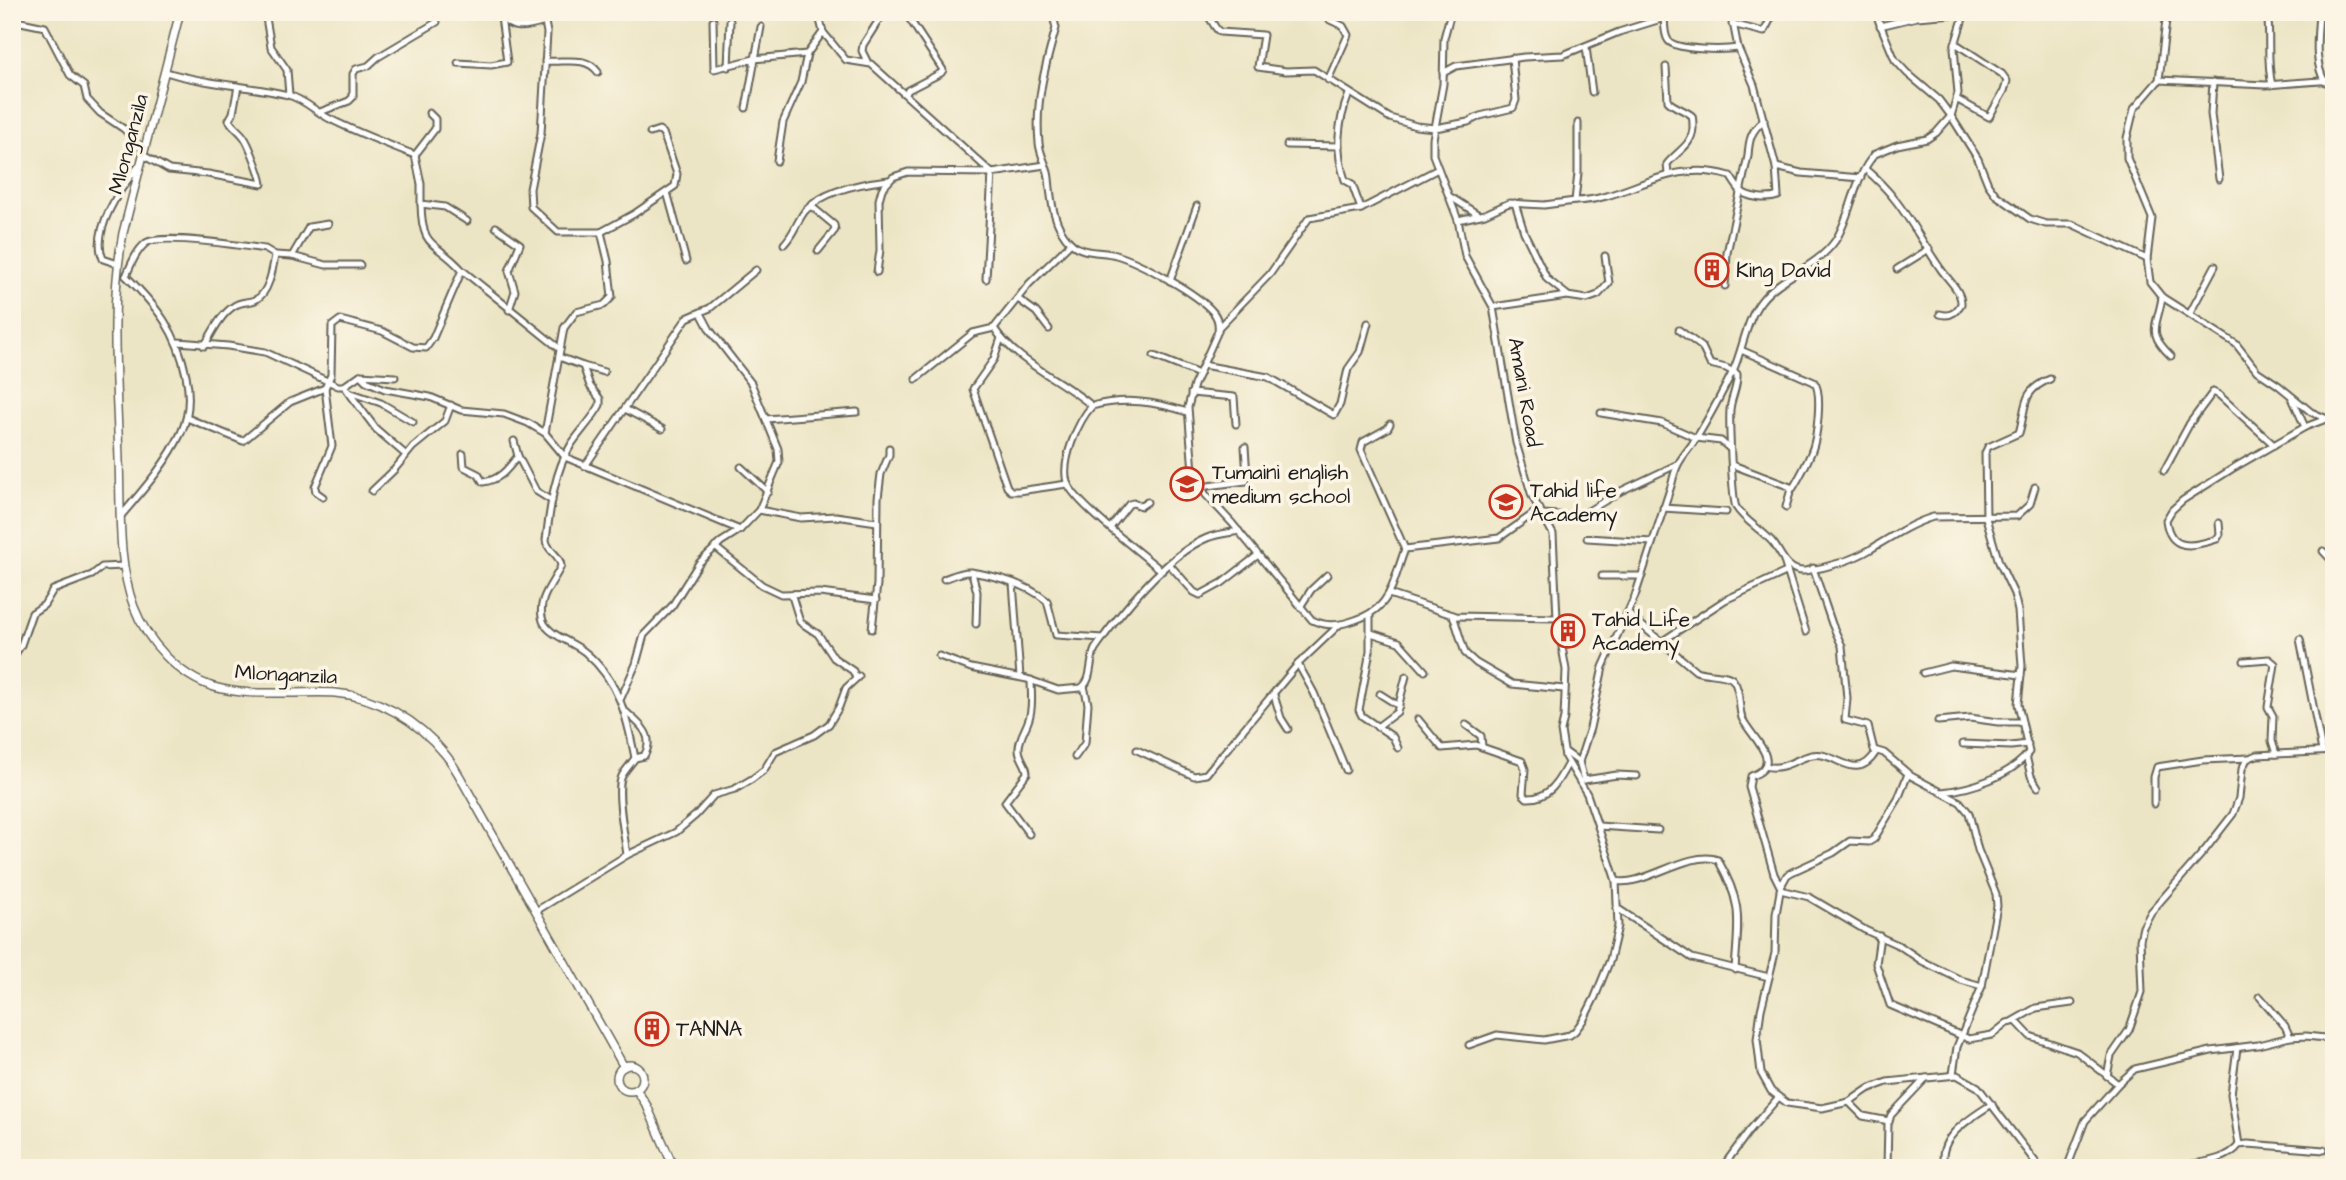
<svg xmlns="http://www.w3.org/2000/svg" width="2346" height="1180" font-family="'Architects Daughter',sans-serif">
<rect width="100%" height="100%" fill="#fcf5e5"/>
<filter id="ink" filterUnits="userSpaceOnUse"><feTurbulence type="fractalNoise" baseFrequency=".0143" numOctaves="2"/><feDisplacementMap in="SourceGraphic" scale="14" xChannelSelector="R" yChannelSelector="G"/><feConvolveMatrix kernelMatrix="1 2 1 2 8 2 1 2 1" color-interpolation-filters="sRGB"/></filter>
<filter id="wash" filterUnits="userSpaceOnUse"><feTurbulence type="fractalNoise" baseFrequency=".00686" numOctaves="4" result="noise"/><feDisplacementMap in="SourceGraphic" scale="28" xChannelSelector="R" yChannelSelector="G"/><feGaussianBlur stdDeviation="1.57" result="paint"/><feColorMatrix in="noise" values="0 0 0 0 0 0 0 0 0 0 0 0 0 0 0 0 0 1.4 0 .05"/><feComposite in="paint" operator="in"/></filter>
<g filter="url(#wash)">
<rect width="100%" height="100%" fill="#ece5c5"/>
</g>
<g filter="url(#ink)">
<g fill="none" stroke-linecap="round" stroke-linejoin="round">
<defs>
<g id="street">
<path d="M265,12l6,35 16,23 2,25"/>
<path d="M498,12c12,20 27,16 47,10l5,-10"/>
<path d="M818,12l5,20 23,28 25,4 121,109 -6,106"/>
<path d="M905,12l38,58 -2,3 -33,17 -2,4"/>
<path d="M1049,12l5,8 2,8c-11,39 -21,73 -17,115 1,13 9,23 10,35 2,22 4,48 22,65 11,11 31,8 45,12 24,7 81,38 97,57 5,6 6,12 5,19l-24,54 -6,22 5,65 13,23 26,28 80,97c13,6 23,6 37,2 43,-12 42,-35 56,-73l94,-11 41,-29"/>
<path d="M1204,12c8,6 10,17 16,20l43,3 -5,32 28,4 28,-1 76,48 26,8 19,2 33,-6 12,-6 33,-8 3,-8 -4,-42"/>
<path d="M1451,12l-7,26 -1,46 -10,55v16l25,65 7,36 28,51 23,136 16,53 21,38 4,84 9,52 -2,48 -3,13 4,26 22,37 19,56 10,31 2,45 -8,34 -15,37 -11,22 -9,12 -5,4 -26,5 -47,-5 -28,10"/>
<path d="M1664,12c1,8 -1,21 4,28 7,11 57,10 70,8"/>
<path d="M1731,12l7,36 16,37 22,82 25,6 60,5"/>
<path d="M1875,12l20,48 12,13 32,27 12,16 27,43 10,25 8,11 34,24 16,5h26l75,35"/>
<path d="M2167,12l-8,68 -25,29 -7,29v20l25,60 -5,41 3,23 12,15 74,47 21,27 21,14 33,27 23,10"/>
<path d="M2267,12c4,25 -1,49 5,73"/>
<path d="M2319,12c-1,23 -6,49 6,70"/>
<path d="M12,14l9,8 24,5 25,48 14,11 3,13 13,14 24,16 20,22"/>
<path d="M713,20l1,49 40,-10 53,-5"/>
<path d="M545,22l2,11 -6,100 -11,56 1,18 27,25h43"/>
<path d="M1732,24l32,8 10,-20"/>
<path d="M1880,26l37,-9 48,-4"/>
<path d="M1955,43l47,31 5,7 -3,10 -15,26 -31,-17"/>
<path d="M1586,47l6,45"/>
<path d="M545,61c18,2 41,-6 53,11"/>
<path d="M458,63l33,2 16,-3 -6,-45"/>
<path d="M868,63l-6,-12 1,-6 21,-33"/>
<path d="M728,67l2,-46"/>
<path d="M1666,67l2,34c5,6 21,11 24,15 1,2 1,10 1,12 -1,18 -16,23 -26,36l1,10"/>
<path d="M166,72c41,13 81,13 122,23 16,4 28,17 42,24 28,14 57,25 85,36l6,29v20l24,3 22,14"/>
<path d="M1443,73l13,-7 68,-9 39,-2 56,-23 45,-14"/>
<path d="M1328,80l20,-45 -5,-9 -13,-6"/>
<path d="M2159,80l107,5 68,-5"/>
<path d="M2213,82l-2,32 8,65"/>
<path d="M1349,94c-11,27 -14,57 -4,86l7,4 9,25"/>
<path d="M746,108l15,-81"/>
<path d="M320,112l29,-11 4,-4v-23l3,-5 12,-3 10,-9 59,-35"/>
<path d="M1287,145l52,1"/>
<path d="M143,155l26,15 39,4 54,10c-1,-9 -13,-40 -18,-47 -5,-7 -11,-10 -15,-17l4,-7 5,-27"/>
<path d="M415,155l20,-26v-10l-6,-6"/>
<path d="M777,161l6,-39 18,-40 6,-28 16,-22"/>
<path d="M1865,169c36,29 50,63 75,99 7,11 22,23 21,36 -5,9 -11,13 -21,10"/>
<path d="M667,192l19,69"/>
<path d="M1449,196l30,19"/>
<path d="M1575,201c54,-1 93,-44 155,-25 3,4 6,10 10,14 7,8 28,10 38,6l-2,-29"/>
<path d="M1515,203l9,29 23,47 20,16"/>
<path d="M811,206l23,19 1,5 -17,21"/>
<path d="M1458,220l27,-6 24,-11 35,2 31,-4 3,-28v-50"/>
<path d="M496,227l24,17 -11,27 6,20 -6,19"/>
<path d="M784,244c10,-10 13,-23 21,-33 19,-21 57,-28 84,-31"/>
<path d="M275,255l17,1 17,-29 19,-3"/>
<path d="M292,256l34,9h34"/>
<path d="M118,264l-15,-5c-12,-28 17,-71 35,-92"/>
<path d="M1897,269l32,-20"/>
<path d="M462,270l98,79"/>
<path d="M877,272l3,-22 -1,-50 3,-11 11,-12 15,-5 84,1 53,-8"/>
<path d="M126,276c5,-11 10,-25 20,-33 14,-10 98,3 119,6l10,6c-2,13 -6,39 -20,45 -7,3 -14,1 -21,6 -14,9 -21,26 -30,40"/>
<path d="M1170,281l27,-75"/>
<path d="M1725,286l2,-33 21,-97c1,-17 3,-25 16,-36"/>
<path d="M2162,297c-4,29 -17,34 9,59"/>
<path d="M1018,299l18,13 13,17"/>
<path d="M1493,307l74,-11 20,3 11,-4 11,-12 -4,-27"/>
<path d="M2190,313l25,-47"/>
<path d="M1219,327l51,-53 39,-56 52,-9 77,-40"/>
<path d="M994,328c23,35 67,51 98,78"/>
<path d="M1679,330l23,17 8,17 16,4 11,6c1,13 -6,23 -7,36 -1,12 2,89 6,97 9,15 27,23 38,37 8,11 13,28 31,27 21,-3 48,-11 66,-22 20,-12 39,-25 62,-32l84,-1 13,-12 5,-17"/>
<path d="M1001,338l-7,21 -21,30 34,98 4,4h8l48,-7"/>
<path d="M178,342l50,4 37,6 73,34h6l16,-11 35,2"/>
<path d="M1154,356l45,18"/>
<path d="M559,357l24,9 7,20 10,13v6c-8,15 -20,26 -29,40 -17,27 -21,64 -25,95 1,11 14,14 15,26 -8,18 -25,33 -18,55 6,15 31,21 43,32 33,28 41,64 49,105 -4,6 -10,12 -13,18 -7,14 3,62 5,79l49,-23 20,-17 18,-20 21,-6 17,-10 12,-9 11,-18 39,-17 15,-11 10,-17 7,-19 13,-12"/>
<path d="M1203,365l65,12 66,38 6,-11 8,-35 12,-17 8,-29"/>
<path d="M583,366l21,6"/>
<path d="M360,375l6,6 19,8 45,8 31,13 43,4 24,9 17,10 20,24 175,73"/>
<path d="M916,379l57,-46 21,-5 35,-44 42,-41"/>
<path d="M344,386l32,43 30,26"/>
<path d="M349,392l32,11 32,19"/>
<path d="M1191,393l43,4 2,27"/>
<path d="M2292,398l13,29"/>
<path d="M625,409l37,20"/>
<path d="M1601,413l61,10 34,15 25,3 9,8"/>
<path d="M187,418l56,23 47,-39 35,-14"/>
<path d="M766,419l91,-7"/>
<path d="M1390,424l-2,4 -25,14 -2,8 44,99"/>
<path d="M545,433l19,-105 12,-16 28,-7 8,-8 -4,-36 -7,-29 33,-18 41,-28 2,-12 -14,-41 -4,-3 -9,3"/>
<path d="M463,454l1,13 14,7 5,8c17,-2 25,-13 35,-26l-4,-15"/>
<path d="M518,456l18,35 16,10"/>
<path d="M1733,465l60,23c6,-10 13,-23 18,-35 6,-13 12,-61 3,-71l-73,-32"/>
<path d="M585,466l102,-148 23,-10 46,-38"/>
<path d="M741,467l27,25"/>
<path d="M2164,471l26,-48 23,-31 6,3 55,50"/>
<path d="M1200,487l46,-6 1,-5 -2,-29"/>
<path d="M372,491l22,-21 19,-23 32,-26 6,-16"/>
<path d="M323,497l-7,-5 -1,-5 17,-41 -7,-58 6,-13 1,-49 8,-6 42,11 31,16 13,1 7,-10 29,-68c-27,-30 -40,-19 -41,-66"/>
<path d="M1786,507l5,-18"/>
<path d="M1663,508l63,4"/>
<path d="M759,510l42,8 35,-2 41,6"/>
<path d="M1543,514l28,2 14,-3 36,-22 55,-26"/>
<path d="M121,516c22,-26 46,-53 60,-83 9,-19 9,-38 5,-58 -9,-44 -29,-68 -60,-99"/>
<path d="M2219,523l1,11 -3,5c-24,8 -47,13 -51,-19l6,-10 11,-10 52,-33 70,-40 29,-11"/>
<path d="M1110,528l19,-24 4,-1 8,3 6,-4"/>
<path d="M1587,538l65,4"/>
<path d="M715,547l47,38 19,9 39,-1 56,7"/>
<path d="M2323,551l11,12"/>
<path d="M1784,561l22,71"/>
<path d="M1169,564l25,28 6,3 22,-12 36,-28"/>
<path d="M1813,568l19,56 10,22 5,52 -2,22 23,6 6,24 10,3 27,23 49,26 9,11 9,37 18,44 1,12 -15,80 -25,61 -4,27"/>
<path d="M1162,571c-19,-16 -89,-69 -95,-89 -6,-21 11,-61 25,-76 33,-9 64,-4 95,6"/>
<path d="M972,573l5,19 -1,32"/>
<path d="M1602,576h40"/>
<path d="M944,579c8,-3 18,-8 27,-7 25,4 56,12 76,29l9,34 47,3"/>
<path d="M1013,583l7,94"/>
<path d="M1389,594l67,22 101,2"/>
<path d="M792,596l8,26 18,12 16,24 19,13 3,7"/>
<path d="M1300,607l11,-17 16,-15"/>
<path d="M1627,613l69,58c10,4 32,2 37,9 8,10 5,26 9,38 7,17 45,46 9,58l-2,11 25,87 6,12"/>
<path d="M1370,615v36l-11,59 3,6 31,21 5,11"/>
<path d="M1453,615l12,38 11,10 36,21 52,5"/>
<path d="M872,629l5,-45 1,-86 3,-24 8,-19v-7"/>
<path d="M1371,633l28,9 26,29"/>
<path d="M2300,639l22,112"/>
<path d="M1661,642l64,-42 61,-28"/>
<path d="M939,656l32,12 56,11 31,11 23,-2c12,-7 8,-27 14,-39 24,-35 73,-95 112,-111 10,-4 22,-5 32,-7"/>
<path d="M12,659l9,-14 11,-32 12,-8 9,-15 39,-15 10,-8 22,-1"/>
<path d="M2244,661l25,-2 6,5 -7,43 5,9 -1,25 4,13"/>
<path d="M1298,664l16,29 32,77"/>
<path d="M1923,673l28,-7 70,9"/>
<path d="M1380,694l19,12"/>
<path d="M1274,695l7,23 7,11"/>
<path d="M621,698l15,-34 8,-29 28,-29 27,-43 22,-21 19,-12 19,-20 20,-48 -1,-13 -27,-66 -41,-53 -9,-17"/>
<path d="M626,712c14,12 30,24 18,44l-9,2"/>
<path d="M1418,719l24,29 34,-3 46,16 3,8 -2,25 4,4c22,1 31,-16 40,-33"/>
<path d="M1938,721l32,-3 28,4h24"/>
<path d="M1466,725l15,11 1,11"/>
<path d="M1377,727l20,-15 9,-36"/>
<path d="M1963,744l48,2 17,-2"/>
<path d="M1137,750l57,26 12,-2 92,-110 41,-39"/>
<path d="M1564,751l15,11 5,18"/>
<path d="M2026,756l5,20 7,11"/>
<path d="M1075,757l10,-14 3,-39 -4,-18"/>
<path d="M1579,762l11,-34 13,-61 32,-71 37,-113c5,-24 13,-27 25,-46 13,-21 25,-44 36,-66 10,-22 13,-51 28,-70 19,-25 54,-32 74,-60 17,-26 18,-63 40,-87l22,-9 30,-6 9,-6 15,-17 7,-23 -4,-45 11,-36"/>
<path d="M1765,766c19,5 29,-7 47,-11 23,-5 44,30 64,-3"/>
<path d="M1908,774l-10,25 -24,40 -5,3 -19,-1 -17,12 -41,19 -5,3 -6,11 -5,28 -1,39 -14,57 -4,29 4,34 10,18 16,12 35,5 27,-6 19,-13 19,-7 70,-7 21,12 62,81"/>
<path d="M1584,780l33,-5 20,1"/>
<path d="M1942,792c29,-3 69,-16 87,-40l-11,-48 4,-38 -4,-55 -4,-17 -15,-32 -13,-44 -1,-65 3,-6 31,-14c8,-26 1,-42 31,-54"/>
<path d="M2154,804v-27l3,-10 46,-7 46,-2"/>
<path d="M1598,826l60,4"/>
<path d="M1029,834l-24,-32 22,-29c0,-10 -9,-15 -8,-26 1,-12 9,-21 11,-32 3,-12 1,-24 1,-35"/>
<path d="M1616,881c26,7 73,-32 102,-21 26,45 20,61 17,110"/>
<path d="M1780,890l29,7 56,33 35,16 22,15 39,19 21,6"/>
<path d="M1617,908l75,50 77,19"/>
<path d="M536,911l91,-56"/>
<path d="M1880,936l-4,28 14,41 79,34 23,-4 15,-12 9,-2 14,15 47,16 41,32"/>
<path d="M2260,997l25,29 5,11"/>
<path d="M2013,1021l23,-13 36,-5"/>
<path d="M2237,1048l-6,46 8,51"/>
<path d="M2107,1076l4,-20 18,-26 13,-38 -2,-52 3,-13 8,-15 54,-62 28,-36 6,-16 3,-29 5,-10 10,-4 77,-4"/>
<path d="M1849,1102l14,14 26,5"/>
<path d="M2187,1165c17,-3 41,-5 52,-20l9,-1 76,6"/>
<path d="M1722,1168l27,-37 29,-33"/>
<path d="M1887,1168l1,-45 3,-8 35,-37"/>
<path d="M1945,1168c-11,-30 26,-50 47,-64"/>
<path d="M2067,1168l18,-47 33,-37 17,-15 76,-18 47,-6 32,-8 16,-1 28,3"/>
</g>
<g id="secondary">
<path d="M180,12l-57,221c-14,75 -6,152 -4,227 2,48 -2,102 15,147 13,34 44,69 80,80 24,7 50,6 74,6 16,0 32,-1 47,0 42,3 83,28 109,60 8,9 14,20 20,31l160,283"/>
<circle cx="630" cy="1078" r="13"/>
<path d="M636,1089l11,17 27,62"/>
</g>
</defs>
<!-- street casing -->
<use href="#street" stroke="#656257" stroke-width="9"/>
<!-- secondary casing -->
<use href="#secondary" stroke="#656257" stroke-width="10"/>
<!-- street -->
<use href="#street" stroke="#fff" stroke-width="5"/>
<!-- secondary -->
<use href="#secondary" stroke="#fff" stroke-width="7"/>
</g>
</g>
<!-- icons -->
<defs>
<symbol id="building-ring" viewBox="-11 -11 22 22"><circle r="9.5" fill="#fcf5e5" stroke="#c8321e" stroke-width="1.5"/><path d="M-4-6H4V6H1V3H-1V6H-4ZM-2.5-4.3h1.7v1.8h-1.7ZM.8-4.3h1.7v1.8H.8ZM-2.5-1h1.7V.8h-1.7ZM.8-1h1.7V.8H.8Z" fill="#c8321e"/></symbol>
<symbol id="school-ring" viewBox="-11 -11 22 22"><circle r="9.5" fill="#fcf5e5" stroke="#c8321e" stroke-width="1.5"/><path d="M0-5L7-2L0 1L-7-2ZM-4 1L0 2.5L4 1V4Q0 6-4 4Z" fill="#c8321e"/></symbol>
</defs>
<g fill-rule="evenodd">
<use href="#building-ring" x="1693" y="251" width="38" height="38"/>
<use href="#school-ring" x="1168" y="465" width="38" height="38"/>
<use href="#school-ring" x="1487" y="483" width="38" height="38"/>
<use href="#building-ring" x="1549" y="612" width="38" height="38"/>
<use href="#building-ring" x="633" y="1010" width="38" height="38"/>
</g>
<g text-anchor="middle" stroke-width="7" stroke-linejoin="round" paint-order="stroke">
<!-- street labels -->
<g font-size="21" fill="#1c1c1c" stroke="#fcf5e5">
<text transform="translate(128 144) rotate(-75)" y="7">Mlonganzila</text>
<text transform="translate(1525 392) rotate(80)" y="7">Amani Road</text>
<text transform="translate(286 674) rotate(3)" y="7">Mlonganzila</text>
</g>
<!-- poi labels -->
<g font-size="21" fill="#1c1c1c" stroke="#fcf5e5" text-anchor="start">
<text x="1736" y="277">King David</text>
<text x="1212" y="479">Tumaini english<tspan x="1212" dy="24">medium school</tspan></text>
<text x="1530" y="497">Tahid life<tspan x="1530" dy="24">Academy</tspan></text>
<text x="1592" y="626">Tahid Life<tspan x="1592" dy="24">Academy</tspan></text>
<text x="676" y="1036">TANNA</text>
</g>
</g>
<!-- margin -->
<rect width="2346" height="1180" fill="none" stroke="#fcf5e5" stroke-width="42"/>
</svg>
